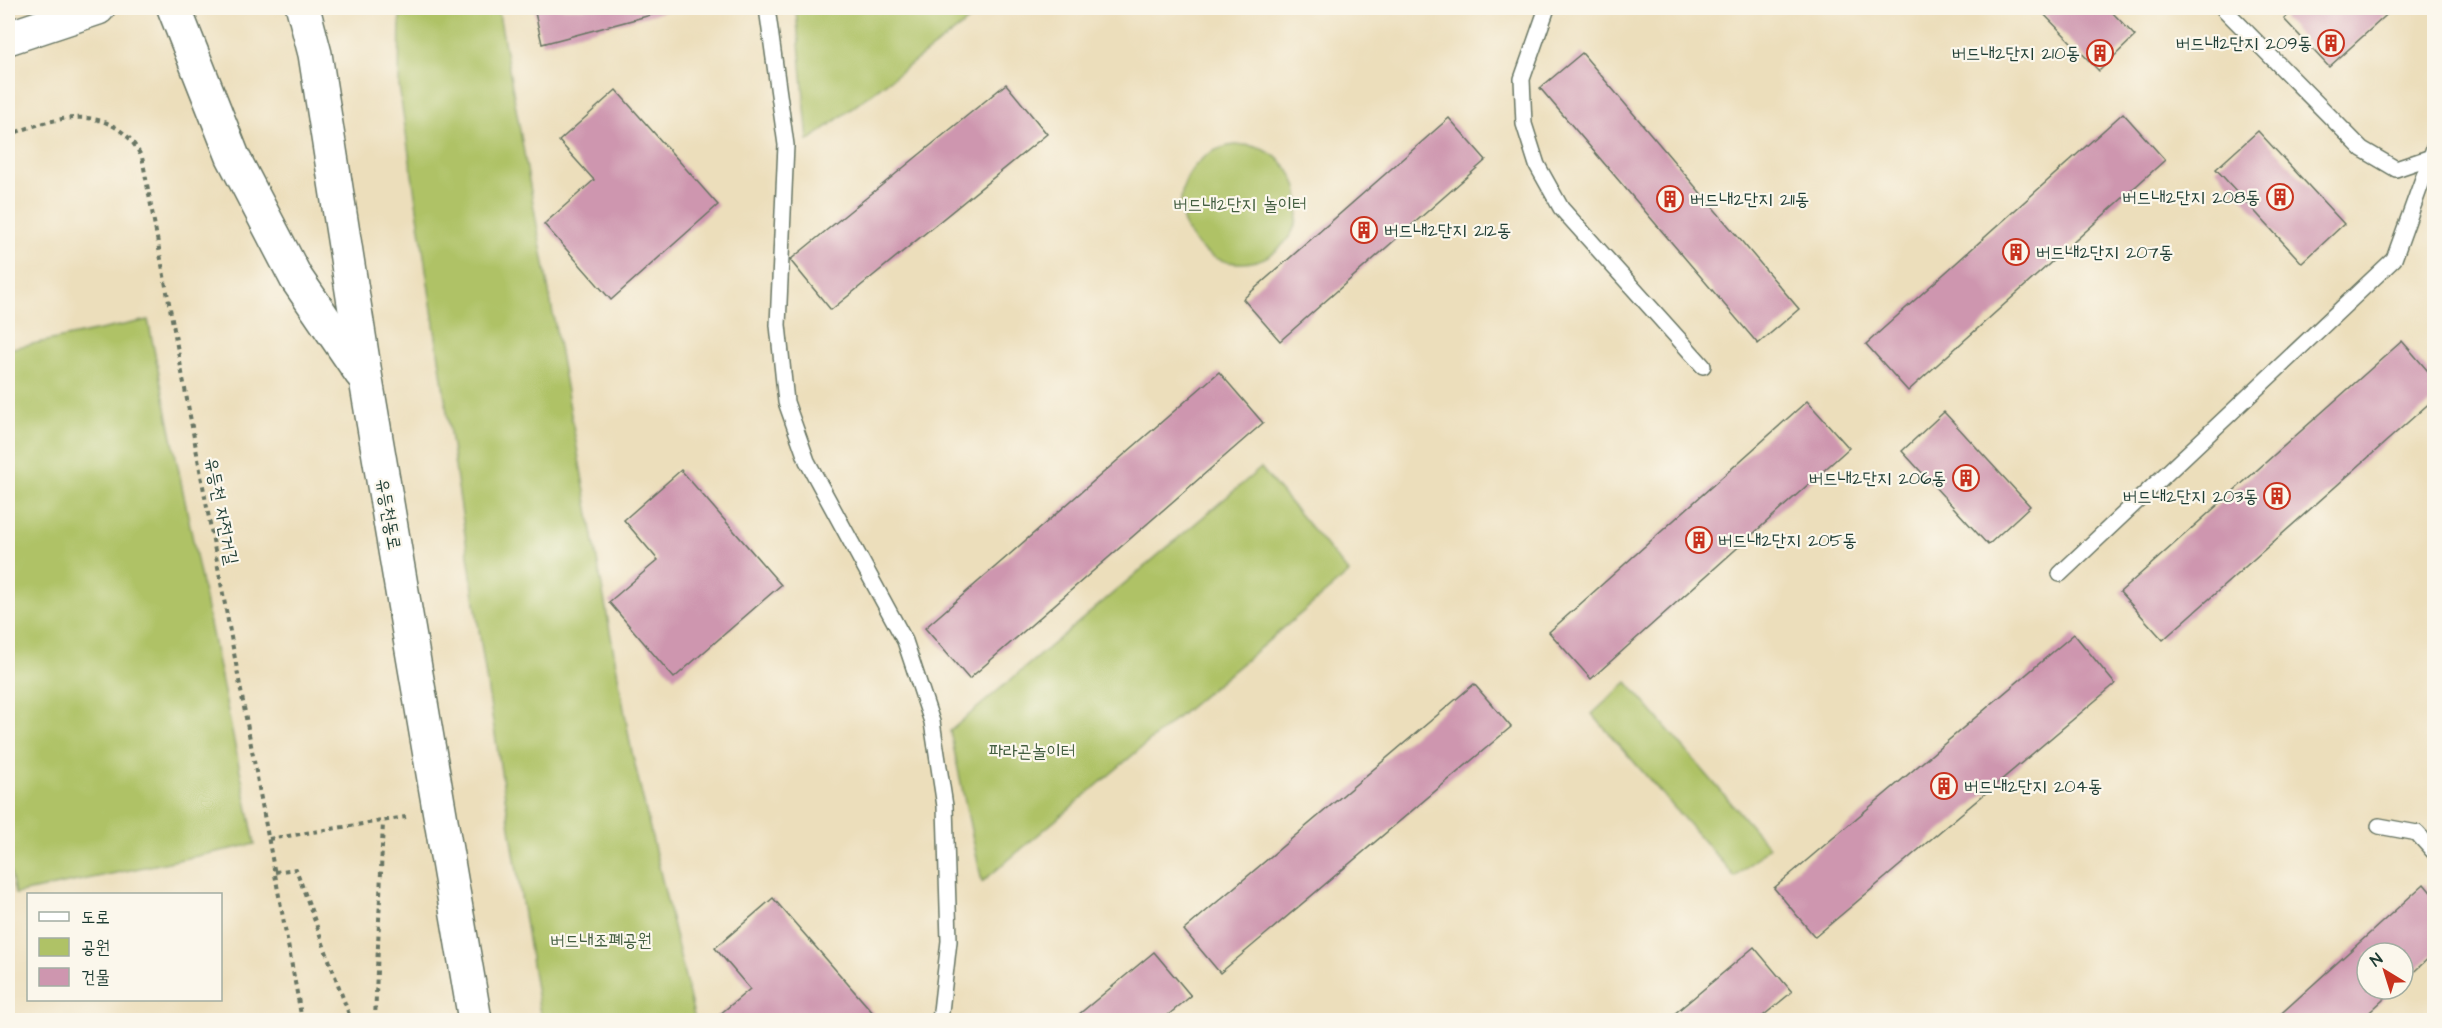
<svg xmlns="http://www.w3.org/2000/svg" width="2442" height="1028" font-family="'Architects Daughter','Poor Story',sans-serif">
<rect width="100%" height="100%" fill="#fbf7ec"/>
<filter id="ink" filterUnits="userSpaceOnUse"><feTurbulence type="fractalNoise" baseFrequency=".0167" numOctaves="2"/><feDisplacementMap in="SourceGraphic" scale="12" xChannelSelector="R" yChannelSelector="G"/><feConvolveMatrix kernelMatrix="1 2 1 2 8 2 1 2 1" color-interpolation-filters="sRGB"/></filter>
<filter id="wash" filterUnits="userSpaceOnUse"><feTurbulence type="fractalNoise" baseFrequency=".008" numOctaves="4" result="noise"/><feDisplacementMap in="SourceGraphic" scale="24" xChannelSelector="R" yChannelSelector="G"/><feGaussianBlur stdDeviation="1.35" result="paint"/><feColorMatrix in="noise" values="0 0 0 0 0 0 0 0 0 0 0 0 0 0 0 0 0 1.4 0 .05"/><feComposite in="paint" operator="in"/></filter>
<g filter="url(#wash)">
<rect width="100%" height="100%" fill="#ecdebb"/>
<!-- green -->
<g fill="#afc266" stroke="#67804d" stroke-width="1.5">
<path d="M415,8h83l133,740 64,272h-154l-53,-329 -89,-605 1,-74z"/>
<path d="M807,8h176v2l-175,131 -12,-131z"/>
<circle cx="1240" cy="204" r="59"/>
<path d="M148,320l107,524 -240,50 -7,-35v-510z"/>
<path d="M1261,468l88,105 -367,309 -32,-151z"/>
<path d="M1627,682l142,165 -34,30 -143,-163z"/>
</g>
<g id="blocks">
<!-- building -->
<g fill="#ce96af">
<path d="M534,8h143l-135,36z"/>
<path d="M2038,8h70l27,28 -36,35z"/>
<path d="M2296,8h98l-65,59 -45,-48z"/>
<path d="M1582,53l217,256 -41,35 -218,-256z"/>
<path d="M1006,84l41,50 -216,176 -41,-50z"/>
<path d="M616,90l102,115 -107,95 -67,-76 50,-44 -35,-39z"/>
<path d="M2123,113l42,47 -257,231 -42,-47z"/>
<path d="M1449,118l37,42 -206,181 -37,-42z"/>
<path d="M2258,131l86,93 -42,39 -86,-94z"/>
<path d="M2402,341l32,37v21l-271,241 -43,-48z"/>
<path d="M1219,372l44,51 -294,256 -44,-51z"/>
<path d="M1807,401l42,47 -258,231 -42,-47z"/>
<path d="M1944,412l86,94 -42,39 -86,-94z"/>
<path d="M681,470l100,115 -107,93 -65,-76 49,-42 -34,-40z"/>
<path d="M2074,634l41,50 -300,253 -41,-49z"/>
<path d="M1474,684l37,43 -291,246 -36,-43z"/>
<path d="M2424,884l10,12v57l-31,29v-29h-36v36h28l-34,31h-87z"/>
<path d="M773,898l101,116 -8,6h-153l37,-31 -35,-41z"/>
<path d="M1754,947l38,45 -34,28h-91z"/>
<path d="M1154,952l37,44 -29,24h-90z"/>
</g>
</g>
</g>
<g filter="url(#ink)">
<use href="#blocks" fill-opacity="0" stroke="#677563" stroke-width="1.5"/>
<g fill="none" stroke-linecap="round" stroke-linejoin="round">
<defs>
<g id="service">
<path d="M767,8l19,137 -8,180 8,77 21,59 98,180 27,81 13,84 4,135 -9,79"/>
<path d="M1547,8l-25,71 2,45 13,41 24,43 142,158"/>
<path d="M2223,8l139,141 34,20 35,-12"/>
<path d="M2060,574l334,-315 40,-111"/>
<path d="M2379,826l38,7 17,19"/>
</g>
<path id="tertiary" d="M8,38l90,-30"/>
<g id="secondary">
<path d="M174,8l59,149 63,121 65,95"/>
<path d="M303,8l12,46 51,326 109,640"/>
</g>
</defs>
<!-- service casing -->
<use href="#service" stroke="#677563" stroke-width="18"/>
<!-- tertiary casing -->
<use href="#tertiary" stroke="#677563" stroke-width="36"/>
<!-- secondary casing -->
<use href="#secondary" stroke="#677563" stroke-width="36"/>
<!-- path -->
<g stroke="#677563" stroke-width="4" stroke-dasharray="4.5 4.5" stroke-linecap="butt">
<path d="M8,135c39,-14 86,-32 121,3 5,5 9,13 13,19l160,863"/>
<path d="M269,839l137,-22"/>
<path d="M275,872l21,-3 55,151"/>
<path d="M8,1004l6,16"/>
<path d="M375,1020l8,-198"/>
</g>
<!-- service -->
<use href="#service" stroke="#fff" stroke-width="15"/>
<!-- tertiary -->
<use href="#tertiary" stroke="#fff" stroke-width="33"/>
<!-- secondary -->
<use href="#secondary" stroke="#fff" stroke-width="33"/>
</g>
</g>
<!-- icons -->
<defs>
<symbol id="building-ring" viewBox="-11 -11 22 22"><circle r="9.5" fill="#fbf7ec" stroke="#c8321e" stroke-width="1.5"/><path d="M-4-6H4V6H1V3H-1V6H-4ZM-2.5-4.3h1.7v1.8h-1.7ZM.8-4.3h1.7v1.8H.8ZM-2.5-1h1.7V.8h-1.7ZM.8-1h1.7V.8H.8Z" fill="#c8321e"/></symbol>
</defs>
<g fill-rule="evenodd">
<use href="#building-ring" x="2316" y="28" width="30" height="30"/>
<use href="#building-ring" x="2085" y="38" width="30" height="30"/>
<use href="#building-ring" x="2265" y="182" width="30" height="30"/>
<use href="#building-ring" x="1655" y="184" width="30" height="30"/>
<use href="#building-ring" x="1349" y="215" width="30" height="30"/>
<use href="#building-ring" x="2001" y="237" width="30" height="30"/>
<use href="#building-ring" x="1951" y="463" width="30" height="30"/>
<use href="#building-ring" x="2262" y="481" width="30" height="30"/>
<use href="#building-ring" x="1684" y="525" width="30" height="30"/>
<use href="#building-ring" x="1929" y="771" width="30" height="30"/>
</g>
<g text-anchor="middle" stroke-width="4.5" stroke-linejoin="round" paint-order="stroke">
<!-- poi labels -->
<g font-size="18" fill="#1f3d34" stroke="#fbf7ec" text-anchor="end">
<text x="2312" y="49">버드내2단지 209동</text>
<text x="2080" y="59">버드내2단지 210동</text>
<text x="2260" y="203">버드내2단지 208동</text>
<text x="1690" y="205" text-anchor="start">버드내2단지 211동</text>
<text x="1384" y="236" text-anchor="start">버드내2단지 212동</text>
<text x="2036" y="258" text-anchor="start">버드내2단지 207동</text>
<text x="1946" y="484">버드내2단지 206동</text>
<text x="2258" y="502">버드내2단지 203동</text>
<text x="1718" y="546" text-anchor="start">버드내2단지 205동</text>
<text x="1964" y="792" text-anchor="start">버드내2단지 204동</text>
</g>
<!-- park labels -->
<g font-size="18" fill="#435e40" stroke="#fbf7ec">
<text x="1240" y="210">버드내2단지 놀이터</text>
<text x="1032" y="757">파라곤놀이터</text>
<text x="601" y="946">버드내조폐공원</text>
</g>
<!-- street labels -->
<g font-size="18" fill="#1f3d34" stroke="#fbf7ec">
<text transform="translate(222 511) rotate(79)" y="6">유등천 자전거길</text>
<text transform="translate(389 514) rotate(80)" y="6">유등천동로</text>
</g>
</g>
<!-- margin -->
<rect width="2442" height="1028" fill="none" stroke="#fbf7ec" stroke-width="30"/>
<!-- legend -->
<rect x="27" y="893" width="195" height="108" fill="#fbf7ec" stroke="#a3ada2" stroke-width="1.5"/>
<rect x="39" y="912" width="30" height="9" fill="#ffffff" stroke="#a3ada2" stroke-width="1.5"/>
<text x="81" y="923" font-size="18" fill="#1f3d34">도로</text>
<rect x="39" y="938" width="30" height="18" fill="#afc266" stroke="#a3ada2" stroke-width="1.5"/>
<text x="81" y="953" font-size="18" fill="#1f3d34">공원</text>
<rect x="39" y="968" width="30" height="18" fill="#ce96af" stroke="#a3ada2" stroke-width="1.5"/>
<text x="81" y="983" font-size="18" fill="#1f3d34">건물</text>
<!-- north arrow -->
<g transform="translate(2385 971) rotate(322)"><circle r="28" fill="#fbf7ec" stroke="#a3ada2" stroke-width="1.5"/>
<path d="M0-4.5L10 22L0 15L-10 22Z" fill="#c8321e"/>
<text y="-9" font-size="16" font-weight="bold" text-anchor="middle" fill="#1f3d34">N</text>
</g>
</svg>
